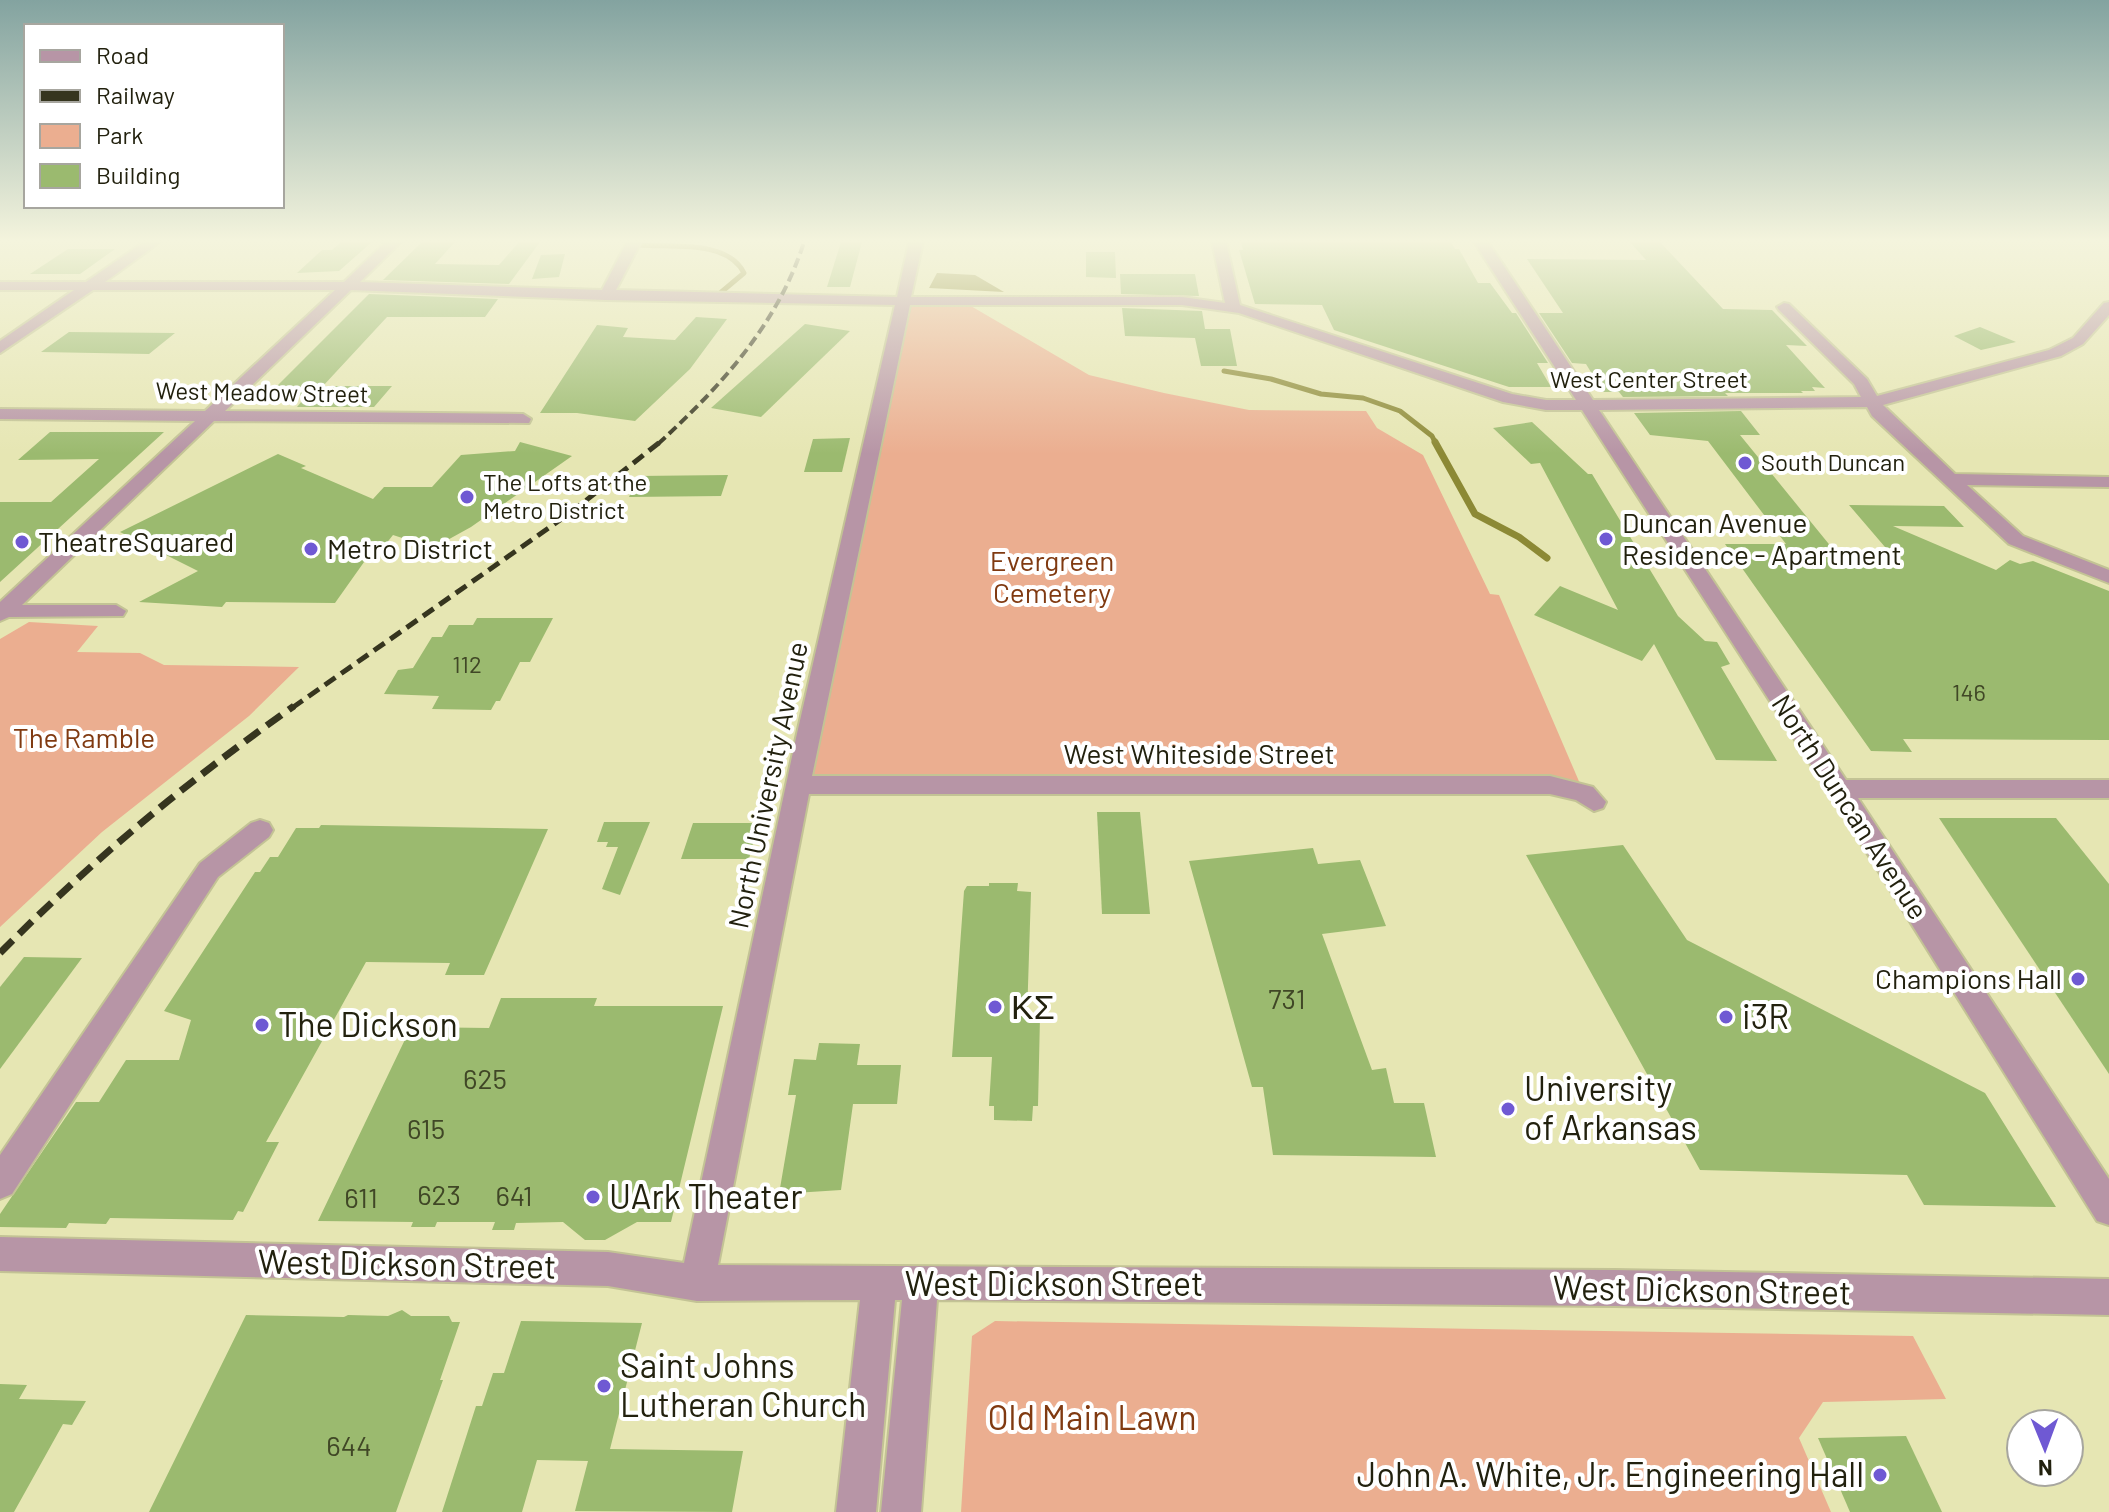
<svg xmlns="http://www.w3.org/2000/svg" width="2109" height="1512" font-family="Barlow,sans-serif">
<rect width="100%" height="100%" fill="#e6e6b3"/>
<!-- green -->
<g fill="#ebae90">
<path d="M902,301l62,1 125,73 75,18 85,17 117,1 11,17 46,27 67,139 9,1 85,198 -785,-8z"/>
<path d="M29,622l69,4 -21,26 63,1 24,12 135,2 -50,49 -147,116 -102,95v-288z"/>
<path d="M995,1321l918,15 33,63 -123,3 -24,36 32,74h-870l11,-176z"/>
</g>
<!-- water -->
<path fill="#8c8935" d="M937,273l38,2 29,17 -75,-4z"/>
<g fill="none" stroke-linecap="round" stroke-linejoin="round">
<!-- stream-far1 -->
<g stroke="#8c8935" stroke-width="5">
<path d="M639,245c32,3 88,-6 105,28l-25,21"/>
<path d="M1224,371l47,8 50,15 42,4 37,13 32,25 4,8"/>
</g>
<!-- stream -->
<path stroke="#8c8935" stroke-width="7" d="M1435,442l40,72 44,23 28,21"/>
</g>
<!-- building -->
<g fill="#9bba6f">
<path d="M341,242h31l-33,29 -42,2 25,-23h10z"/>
<path d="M422,242h33l-20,22 64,1 20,-23h21l-31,42 -126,-4z"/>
<path d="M841,242h21l-12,45h-23z"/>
<path d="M1241,242h210l4,7h4l19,34h12l22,30h4l32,50h-11l14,24h-42l-175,-57 -12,-25 -67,-1 -16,-54h4z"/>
<path d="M1630,242h30l63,67 49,1 35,36 -21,-1 39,43 -13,-1 3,4h-14l2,2h-78l3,3 -105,1 -4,-5h-16l-17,-28 -14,-1 -33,-50h24l-36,-54 119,1z"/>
<path d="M68,249h47l-35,25h-50z"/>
<path d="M1086,252h29l1,26 -30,-1z"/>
<path d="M565,254l-6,23 -27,2 9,-24z"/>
<path d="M1120,274h75l4,22 -78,-2z"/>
<path d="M369,294l129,5 -13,18h-98l-64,69h69l-18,21h-77l9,-11h-39z"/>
<path d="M1122,308l80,3 3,18h25l7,37h-36l-6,-28 -70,-2z"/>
<path d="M696,317l31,2 -37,50 -55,52 -58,-8h-37l57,-88 31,3 -5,9 52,3z"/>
<path d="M805,324l45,7 -89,86 -50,-9z"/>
<path d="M1980,327l36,15 -35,8 -27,-14z"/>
<path d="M69,332l106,1 -26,21 -108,-2z"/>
<path d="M1741,411l19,24h-20l97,119h54l-42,-49 95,1 20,21 -71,-1 103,44 14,-10 10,4 13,-3 76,30v149l-206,-1 9,13 -41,-1 -146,-207h61l-78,-103 -58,-6 -16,-22z"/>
<path d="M1532,422l56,52h4l86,142 27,25 12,1 13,22 -9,3 56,94 -61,-1 -62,-116 -12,17 -108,-46 26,-29 58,24 -78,-147 -9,1 -38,-36z"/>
<path d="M50,432h114l-164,150v-80h51l48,-43 -81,1z"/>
<path d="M850,438l-8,34h-38l9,-33z"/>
<path d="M520,442l52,14 -101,71 -38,21 -40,-13 -16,20h-8l-34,48 -109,-1 -4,5 -83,-5 59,-31 -78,-39 158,-78 28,12 -5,2 72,31 11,-12h48l29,-32 54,-4z"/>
<path d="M728,475l-7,21 -92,1 9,-21z"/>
<path d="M477,618h76l-23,44h-10l-20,39h-4l-5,9 -59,-1 7,-13 -55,-2 14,-24 15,-2 19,-31h10l7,-12h24z"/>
<path d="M1097,812h43l10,102h-48z"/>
<path d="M1939,818h117l53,66v190z"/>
<path d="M604,822h46l-30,73 -18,-6 16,-42h-12l2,-5h-11z"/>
<path d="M693,823h65l-9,36h-68z"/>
<path d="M321,825l227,4 -64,146h-39l5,-12 -84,-1 -100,180h13l-36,70 -5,-1 -5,9 -123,-2 -4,6 -37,-1 -3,5 -66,-1v-13l76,-112h23l27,-42h53l12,-40 -27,-9 91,-139h5l10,-15h8l18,-29h23z"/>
<path d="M1623,845l64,95 298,153 71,114 -132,-2 -17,-30 -207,-5 -174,-315z"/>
<path d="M1313,848l5,16 42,-4 26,66 -64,8 50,136 14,-2 8,35h30l12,54 -163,-2 -10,-68h-11l-63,-226z"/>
<path d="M989,883h29l-1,8 14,1 -4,125h13l-2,89h-5l-1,15 -38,-1v-14h-5l3,-49h-40l12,-166 3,-5h22z"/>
<path d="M24,957l58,1 -82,111v-82z"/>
<path d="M501,998h96l-3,8h129l-52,216h-34l-32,18h-20l-22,-18 -47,1 -2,7h-22l3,-8h-58l-2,5h-24l2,-5 -95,-1 93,-194 78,1z"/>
<path d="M819,1043l41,1 -3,21h44l-4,39h-44l-12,86 -62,4 17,-99h-8l6,-36 22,1z"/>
<path d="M402,1310l9,6h38l3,6h8l-20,58h3l-47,132h-247l97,-197 98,2 4,-2 40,1z"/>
<path d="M521,1321l121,2 -32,126 133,2 -11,61 -157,-1 13,-50 -51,-1 -15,52h-80l34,-106h6l11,-33h11z"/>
<path d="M0,1384l27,1 -8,14 67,2 -14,24 -9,-1 -49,88h-14z"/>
<path d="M1906,1436l36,76h-92l-32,-74z"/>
</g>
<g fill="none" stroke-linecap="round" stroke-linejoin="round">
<defs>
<g id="minor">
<path d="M144,242h16l-55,40h239l42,-40h15l-41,40 242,8 25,-48h14l-25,48 281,7 12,-55h14l-12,55h271l43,6 -13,-61h14l14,63 272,89 34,6h30l-102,-158h14l105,158 268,-3 -7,-13 -75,-74 -2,-3 7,-4 5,1 78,75 10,17 172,-46 24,-12 31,-35 5,-1v13l-26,29 -22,12 -178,49 72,69 154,3v10l-142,-2 56,51 86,34v13l-100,-39 -137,-128 -5,-9 -268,3 247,370h263v18h-251l251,381v46l-12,-4 -258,-413 -257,-398h-36l-43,-8 -264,-89 -57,-8h-272l-98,471h738l43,11 13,15 -3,6 -9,3 -18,-11 -26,-6h-741l-91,471 897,5 494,9v36l-494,-9 -678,-6 -16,212h-40l21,-212h-7l-19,212h-40l24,-212 -163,1 -89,-15 -608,-15v-34l608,15 76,11 112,-525 99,-433 -289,-5 -255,-10 -126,121 298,3 8,5 -2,4 -315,-2 -192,184h94l10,6 -3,5 -114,1 -9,4v-19l195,-181 -195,-2v-10l205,2 130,-121h-242l-93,63v-12l74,-51h-74v-8h86z"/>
<path d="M260,820l9,3 4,7 -4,7 -51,40 -206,317 -12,5v-44l200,-292 51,-40z"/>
</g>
</defs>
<!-- minor casing -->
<use href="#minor" stroke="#c3c395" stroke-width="4"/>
<!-- minor -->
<use href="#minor" fill="#b795a6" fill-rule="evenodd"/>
<!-- rail-far2 -->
<path stroke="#36351f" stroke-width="4" stroke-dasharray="10 5" stroke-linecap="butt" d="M658,444c63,-58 120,-120 146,-202"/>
<!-- rail-far1 -->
<path stroke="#36351f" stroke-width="5" stroke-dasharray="13 7" stroke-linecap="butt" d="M292,708l278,-195 90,-71"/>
<!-- rail -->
<path stroke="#36351f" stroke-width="7" stroke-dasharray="18 9" stroke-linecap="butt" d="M0,953c91,-92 189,-173 294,-247"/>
</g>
<!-- sky -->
<linearGradient id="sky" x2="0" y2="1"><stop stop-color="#83a3a0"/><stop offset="0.53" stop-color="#f4f4dd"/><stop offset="1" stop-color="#f4f4dd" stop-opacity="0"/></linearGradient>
<rect width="2109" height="454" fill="url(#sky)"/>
<!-- markers -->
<g fill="#6f59d3" stroke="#fff" stroke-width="3">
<circle cx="1745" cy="463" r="8"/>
<circle cx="467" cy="497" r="8"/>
<circle cx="1606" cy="539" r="8"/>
<circle cx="22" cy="542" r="8"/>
<circle cx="311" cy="549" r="8"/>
<circle cx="2078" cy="979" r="8"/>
<circle cx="995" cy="1007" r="8"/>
<circle cx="1726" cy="1017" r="8"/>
<circle cx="262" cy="1025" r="8"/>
<circle cx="1508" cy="1109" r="8"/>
<circle cx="593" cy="1197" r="8"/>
<circle cx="604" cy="1386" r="8"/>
<circle cx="1880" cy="1475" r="8"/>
</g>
<g text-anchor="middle" stroke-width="8" stroke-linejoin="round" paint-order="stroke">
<!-- far-street labels -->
<g font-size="24" fill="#22210e" stroke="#fff">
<text x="1649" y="388">West Center Street</text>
<text transform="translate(262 393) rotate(1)" y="8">West Meadow Street</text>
</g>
<!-- far-poi labels -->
<g font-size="24" fill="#22210e" stroke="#fff" text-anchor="start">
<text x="1761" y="471">South Duncan</text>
<text x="483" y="491">The Lofts at the<tspan x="483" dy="28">Metro District</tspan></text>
</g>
<!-- number labels -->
<g font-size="24" fill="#404726">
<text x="467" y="673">112</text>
<text x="1969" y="701">146</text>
</g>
<!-- poi labels -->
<g font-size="28" fill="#22210e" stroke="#fff" text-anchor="start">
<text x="1622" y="533">Duncan Avenue<tspan x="1622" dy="32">Residence - Apartment</tspan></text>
<text x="38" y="552">TheatreSquared</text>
<text x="327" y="559">Metro District</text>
<text x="2062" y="989" text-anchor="end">Champions Hall</text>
</g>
<!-- park labels -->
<g font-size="28" fill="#803a11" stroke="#fff">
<text x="1052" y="571">Evergreen<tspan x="1052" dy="32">Cemetery</tspan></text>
<text x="84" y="748">The Ramble</text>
</g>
<!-- street labels -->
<g font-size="28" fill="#22210e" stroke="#fff">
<text x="1199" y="764">West Whiteside Street</text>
<text transform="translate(768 785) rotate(-78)" y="10">North University Avenue</text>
<text transform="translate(1850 807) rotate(57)" y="10">North Duncan Avenue</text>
</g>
<!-- near-number labels -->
<g font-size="28" fill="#404726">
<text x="1287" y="1009">731</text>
<text x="485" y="1089">625</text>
<text x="426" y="1139">615</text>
<text x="439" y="1205">623</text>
<text x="514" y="1206">641</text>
<text x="361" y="1208">611</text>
<text x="349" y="1456">644</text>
</g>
<!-- near-poi labels -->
<g font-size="34" fill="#22210e" stroke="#fff" text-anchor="start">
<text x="1011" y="1019">ΚΣ</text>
<text x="1742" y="1029">i3R</text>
<text x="278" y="1037">The Dickson</text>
<text x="1524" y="1101">University<tspan x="1524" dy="39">of Arkansas</tspan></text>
<text x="609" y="1209">UArk Theater</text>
<text x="620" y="1378">Saint Johns<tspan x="620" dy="39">Lutheran Church</tspan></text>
<text x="1864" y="1487" text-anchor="end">John A. White, Jr. Engineering Hall</text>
</g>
<!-- near-street labels -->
<g font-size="34" fill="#22210e" stroke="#fff">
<text transform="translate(407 1264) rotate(1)" y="12">West Dickson Street</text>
<text x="1054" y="1296">West Dickson Street</text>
<text transform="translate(1702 1290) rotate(1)" y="12">West Dickson Street</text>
</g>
<!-- near-park labels -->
<g font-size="34" fill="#803a11" stroke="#fff">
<text x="1092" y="1430">Old Main Lawn</text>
</g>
</g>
<!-- legend -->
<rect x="24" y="24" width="260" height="184" fill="#ffffff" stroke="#a7a69f" stroke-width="2"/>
<rect x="40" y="50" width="40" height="12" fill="#b795a6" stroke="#a7a69f" stroke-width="2"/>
<text x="96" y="64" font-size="24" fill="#22210e">Road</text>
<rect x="40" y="90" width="40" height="12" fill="#36351f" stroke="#a7a69f" stroke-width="2"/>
<text x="96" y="104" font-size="24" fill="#22210e">Railway</text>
<rect x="40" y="124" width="40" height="24" fill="#ebae90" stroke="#a7a69f" stroke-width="2"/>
<text x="96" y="144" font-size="24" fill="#22210e">Park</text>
<rect x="40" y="164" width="40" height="24" fill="#9bba6f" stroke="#a7a69f" stroke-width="2"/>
<text x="96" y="184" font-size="24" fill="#22210e">Building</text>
<!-- north arrow -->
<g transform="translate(2045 1448) rotate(179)"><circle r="38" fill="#ffffff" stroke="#a7a69f" stroke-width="2"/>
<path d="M0-6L14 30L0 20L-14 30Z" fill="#6f59d3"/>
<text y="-12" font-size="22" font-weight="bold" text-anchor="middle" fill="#22210e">N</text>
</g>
</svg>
